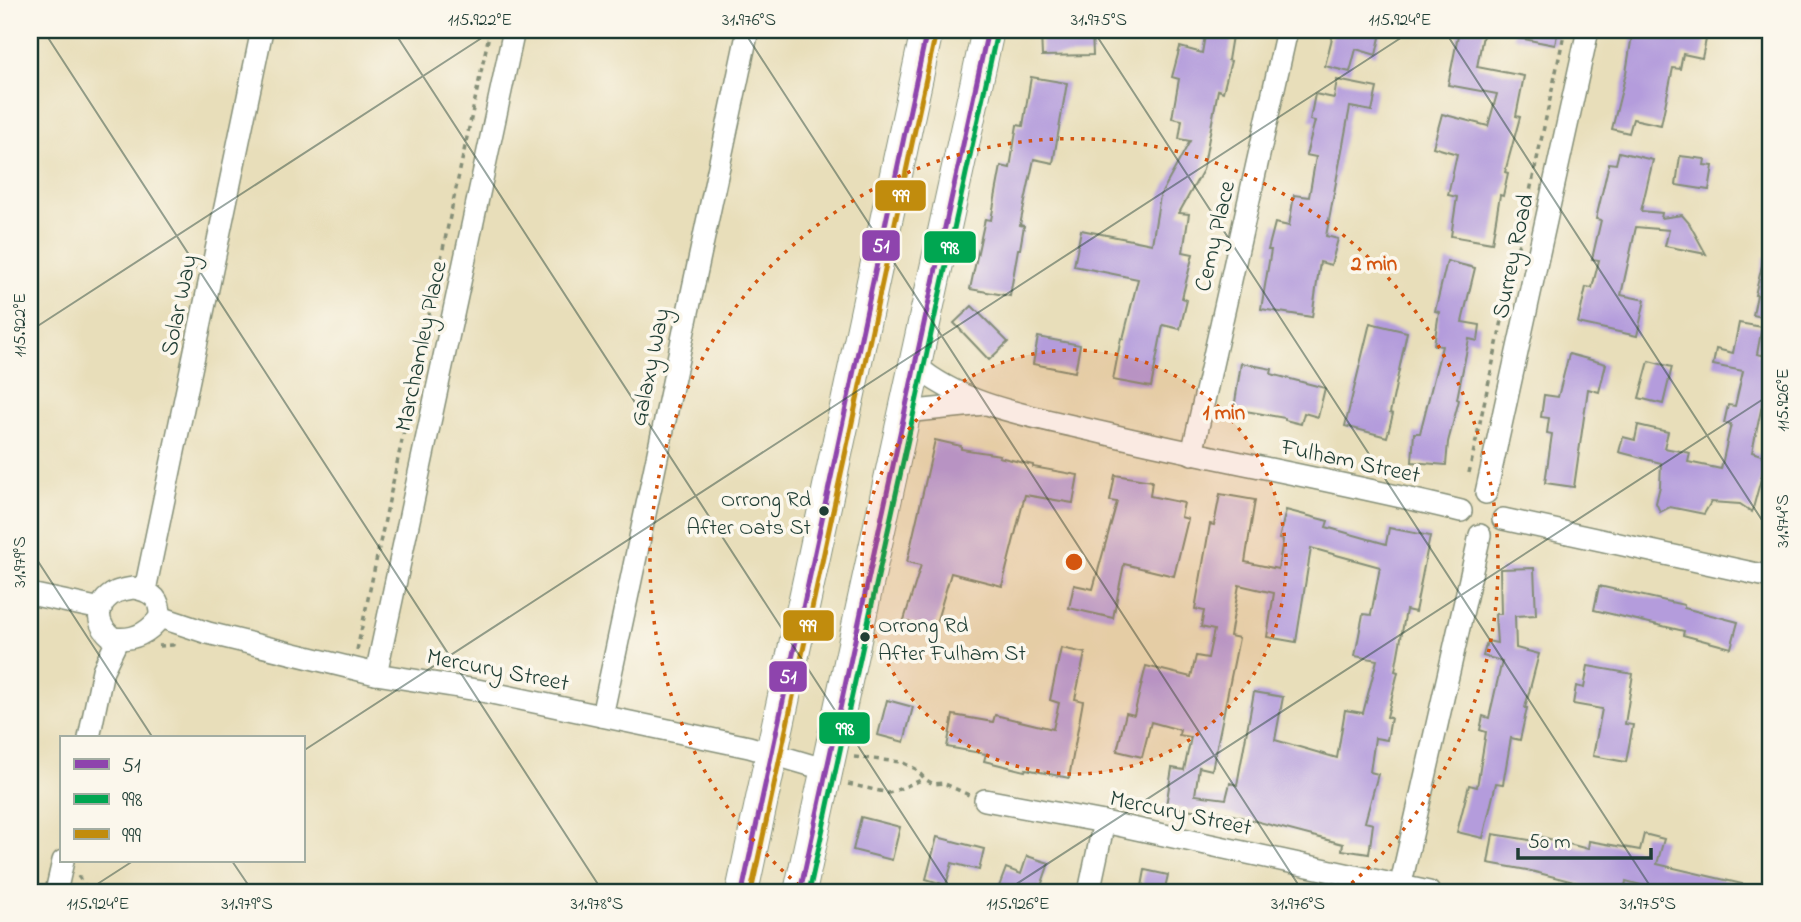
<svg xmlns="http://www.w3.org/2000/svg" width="1801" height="922" font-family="'Indie Flower',sans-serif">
<rect width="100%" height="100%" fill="#fbf7ec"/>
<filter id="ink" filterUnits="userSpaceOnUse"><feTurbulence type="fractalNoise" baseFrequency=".0143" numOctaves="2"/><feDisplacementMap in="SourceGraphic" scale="14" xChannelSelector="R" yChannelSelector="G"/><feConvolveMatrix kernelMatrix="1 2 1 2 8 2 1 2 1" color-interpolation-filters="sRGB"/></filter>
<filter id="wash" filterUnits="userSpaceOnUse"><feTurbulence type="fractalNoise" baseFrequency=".00686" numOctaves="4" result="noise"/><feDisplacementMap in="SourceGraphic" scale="28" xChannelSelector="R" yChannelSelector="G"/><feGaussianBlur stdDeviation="1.57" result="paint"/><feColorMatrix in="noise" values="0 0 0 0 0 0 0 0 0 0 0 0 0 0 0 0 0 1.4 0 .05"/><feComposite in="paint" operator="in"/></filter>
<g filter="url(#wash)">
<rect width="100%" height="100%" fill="#e8deba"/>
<g id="blocks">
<!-- building -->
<g fill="#b49cdc" fill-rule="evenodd">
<path d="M1206,30h27l-5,30 3,1 -8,31 -5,-2 -15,80 -24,43 10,1 -6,38 10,2 -11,44 5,2 -7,29 -17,-4 -12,62 -38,-7 8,-42 2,1 15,-60 -64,-13 7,-36 71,14 8,-48 30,-55 -11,-2 3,-19 -10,-2 7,-39 -7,-2 8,-30 22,6z"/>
<path d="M1334,30h36l11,3 -5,22 -20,-6 -6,23 -25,-6z"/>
<path d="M1459,30h25l-7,37 47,9 -8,40 4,1 -15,55 3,1 -5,23 -3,-1 -8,48 -41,-7 6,-39 -9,-2 9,-41 -24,-7 9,-33 46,12 9,-32 -49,-9z"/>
<path d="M1514,30h44l-3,15 -42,-8z"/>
<path d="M1643,30h38l26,5 -5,23 -19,-4 -3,15 -7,-1 -12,57 -28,-6 -4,14 -17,-4 14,-56 6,-38 9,2z"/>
<path d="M1092,32l1,23 -51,1 -1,-23z"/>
<path d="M1031,77l36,6 -14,80 -19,-4 -14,66 4,1 -4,23h-2l-8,47 -40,-7 15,-70 6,1 10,-54 9,2 7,-43 6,1z"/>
<path d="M1337,80l40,8 -5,23 -22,-4 -24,129 12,3 -7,26 -11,-3 -8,55 -51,-8 10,-59h-3l7,-27 14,3 5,-31 15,2 7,-40 -10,-2 9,-34 -5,-1 5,-26 19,4z"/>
<path d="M1619,152l34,8 -12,51 21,2 -1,5 21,-3 7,8 17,31 -41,-8 4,-16 -33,-3 -15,68 24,5 -8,36 -59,-13 8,-36 6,1 7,-28 -7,-1 9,-39 -5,-1 13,-56 7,1z"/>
<path d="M1680,156l25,3 -1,6 9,1 -4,24 -33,-5z"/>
<path d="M1764,257l7,1v61l-18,-4 4,-20h-2z"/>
<path d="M1447,261l28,7 -13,54 18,3 -2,16 -9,-2 -12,60 2,1 -11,42 -2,23 -34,-3 2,-29h6l22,-87 -8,-1 5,-33 -4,-1z"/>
<path d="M972,306l36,36 -19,18 -35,-37z"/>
<path d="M1370,323l37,9 -17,81 3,1 -6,23 -42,-11z"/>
<path d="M1739,323l23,4 -5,27 14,3v20h-3l-16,75 15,5 -15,55 -12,-8 -29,-2 -7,12 -34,-7 -10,5 -4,-9 4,-17 1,-23 -42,-11 4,-15 12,3 3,-15 30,7 -4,16 26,5 -2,9 33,7 10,-45 -7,-1 4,-18 7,1 8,-35 -30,-6 3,-16 17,4z"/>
<path d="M1038,337l42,8 -5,27 -42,-8z"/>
<path d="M1569,354l37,10 -7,28 -11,-3 -14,98 -29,-4 7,-49 -5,-1 2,-15 -8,-1 3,-22 14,2z"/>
<path d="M1649,361l23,6 -9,37 -24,-6z"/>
<path d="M1241,363l31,6 -1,5 54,14 -7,29 -14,-4 -3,11 -16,-4v-2l-51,-9z"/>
<path d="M935,440l26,6v3l39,6 -1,2 34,8v2l45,8 -5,28 -48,-8 -23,91 -51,-13 -17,57 -30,-10 17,-55 -14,-3z"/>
<path d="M1115,475l37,6 -2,15 34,7 -3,14 7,2 -14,57 -50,-12 -11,54 -44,-10 5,-23 19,4 24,-87 -7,-1z"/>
<path d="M1220,494l35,6 -10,62 33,7 5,-29 -4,-1 7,-29 42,11 -2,6 60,17 3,-16 41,8 -15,76 -9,-2 -11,61 3,1 -11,45 4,1 -4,22 -12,-2 -5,34 8,2 -13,48 8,2 -4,30 -27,-4 1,-6 -137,-36v4l-40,-6 6,-38 12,2 7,-33 -12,-2 1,-5 -29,-8 -9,35 -25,-6 9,-38 8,2 12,-49 45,11 5,-21 12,2 6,-28 -13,-3 3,-16 -9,-2 15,-85 4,1zM1311,548l69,19 -9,48 -8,-1 -8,42 22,4 -14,53 -18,-3 -8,48 -62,-18 8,-43 -29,-5 -17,93 -7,-2 -4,16 -31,-4 4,-28 13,3 27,-132 -9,-2 9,-51 35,8 -7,44 29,5z"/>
<path d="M1534,568l2,47 -21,1 1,32 23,6 -14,54h2l-7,32 -9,-2 -8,46 -7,-1 -13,55 -26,-6 12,-47 8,2 9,-55 -6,-2 3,-14 6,2 13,-57 -19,-5 4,-15 10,2 -2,-29h6l-1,-45z"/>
<path d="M1599,586l85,19v3l54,14 -7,26 -48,-13 1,-4 -90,-21z"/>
<path d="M1061,648l24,5 -10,46 8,2 -14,77 -43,-9 -1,2 -41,-10 2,-7 -39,-7 6,-32 40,7 2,-7 58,14 6,-26 -9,-3z"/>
<path d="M1588,666l45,8 -8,50 8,1 -7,37 -33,-6 9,-47 -29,-5 3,-18 8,2z"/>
<path d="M887,700l26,7 -9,35 -26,-7z"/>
<path d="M861,817l39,10 -8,33 -39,-10z"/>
<path d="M1493,834l48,8 1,-5 46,12 1,-8 51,9 4,-16 20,5 -7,25 98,23v5h-88l-41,-11 -2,11 -42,-6v-2l-55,-14 -39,-7z"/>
<path d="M937,837l47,12 -5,21 -27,-7 -6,22 -20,-6z"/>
<path d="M1027,856l22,7 -10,29h-42l9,-24 15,6z"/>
<path d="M1145,870l23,5 -4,17h-23z"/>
</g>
</g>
</g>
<g filter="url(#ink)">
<use href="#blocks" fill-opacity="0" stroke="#848e77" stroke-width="2"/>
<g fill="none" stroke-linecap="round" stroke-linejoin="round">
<defs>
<g id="minor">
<path d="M915,365c51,44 124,52 188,68 119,28 240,49 358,78"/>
<path d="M905,412l79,-8"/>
<path d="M1192,454l95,-424"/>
<path d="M1486,493l102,-463"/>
<path d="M1503,519l268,58"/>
<path d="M133,588c18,3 28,10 27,29 -11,16 -27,24 -47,21 -18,-13 -19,-35 3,-46 5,-2 12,-3 17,-4z"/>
<path d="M145,590l117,-560"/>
<path d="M30,594l71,15"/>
<path d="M160,617l48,16 168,41 101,16 272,57 78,23"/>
<path d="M376,674l138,-644"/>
<path d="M602,716l146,-686"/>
<path d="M89,738l14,-68 15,-31"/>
<path d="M985,800l119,22 325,70"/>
<path d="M56,892l7,-31"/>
<path d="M1089,892l15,-70"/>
<path d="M1399,892l81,-357"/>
</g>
<g id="highway">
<path d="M742,892l185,-862"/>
<path d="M800,892l188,-862"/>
</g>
</defs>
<!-- minor casing -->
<use href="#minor" stroke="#848e77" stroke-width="24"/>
<!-- highway casing -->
<use href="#highway" stroke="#848e77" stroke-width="34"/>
<!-- path -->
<g stroke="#848e77" stroke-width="3.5" stroke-dasharray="5 5" stroke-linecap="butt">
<path d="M1469,473l96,-443"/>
<path d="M159,646l14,-1 1,-6"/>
<path d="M357,650l133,-620"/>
<path d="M854,757l47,5 15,7 9,10 8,5 10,-1 26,12"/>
<path d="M848,784l41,9 35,-14"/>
<path d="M78,876l8,11 16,5"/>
</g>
<!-- minor -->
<use href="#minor" stroke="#fff" stroke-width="21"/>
<!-- highway -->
<use href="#highway" stroke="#fff" stroke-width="32"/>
<defs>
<g id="bus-1">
<path d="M742,892l185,-862"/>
<path d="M800,892l188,-862"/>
</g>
<path id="bus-2" d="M809,892l188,-860"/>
<path id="bus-3" d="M751,892l185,-860"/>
</defs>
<!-- bus-1 casing -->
<use href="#bus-1" stroke="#fbf7ec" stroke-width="10"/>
<!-- bus-2 casing -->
<use href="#bus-2" stroke="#fbf7ec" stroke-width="10"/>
<!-- bus-3 casing -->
<use href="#bus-3" stroke="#fbf7ec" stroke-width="10"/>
<!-- bus-1 -->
<use href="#bus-1" stroke="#8e44ad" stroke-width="5"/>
<!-- bus-2 -->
<use href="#bus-2" stroke="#00a651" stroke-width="5"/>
<!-- bus-3 -->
<use href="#bus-3" stroke="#c18c0d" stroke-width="5"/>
</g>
</g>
<!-- ticks -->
<path fill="none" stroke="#1f3d34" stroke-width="2" stroke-opacity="0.45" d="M43,30l560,862M393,30l560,862M743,30l560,862M1093,30l561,862M1444,30l327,504M30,331l464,-301M30,549l123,189M303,751l1110,-721M232,861l21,31M85,892l48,-31M1004,892l767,-498"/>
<!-- distance rings -->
<circle cx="1074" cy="562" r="212" fill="#d45610" fill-opacity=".12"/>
<g fill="none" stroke="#d45610" stroke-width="3.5" stroke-dasharray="3.5 7">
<circle cx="1074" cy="562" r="212"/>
<path d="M807 892A424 424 0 1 1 1341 892"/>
</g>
<!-- markers -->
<g fill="#1f3d34" stroke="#fbf7ec" stroke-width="2.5">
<circle cx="824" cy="511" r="6"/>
<circle cx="865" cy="637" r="6"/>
</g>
<g text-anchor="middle" stroke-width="7" stroke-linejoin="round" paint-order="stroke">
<!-- bus labels -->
<g font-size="22" fill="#1f3d34" stroke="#fbf7ec" text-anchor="end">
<text x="811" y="506">Orrong Rd<tspan x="811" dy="28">After Oats St</tspan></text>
<text x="878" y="632" text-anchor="start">Orrong Rd<tspan x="878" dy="28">After Fulham St</tspan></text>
</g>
<!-- street labels -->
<g font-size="24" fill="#1f3d34" stroke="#fbf7ec">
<text transform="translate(1214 236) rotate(-77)" y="8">Cemy Place</text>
<text transform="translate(1512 256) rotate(-78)" y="8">Surrey Road</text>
<text transform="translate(178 305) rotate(-78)" y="8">Solar Way</text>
<text transform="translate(420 346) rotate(-78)" y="8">Marchamley Place</text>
<text transform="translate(649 367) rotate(-78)" y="8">Galaxy Way</text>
<text transform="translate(1351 460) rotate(12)" y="8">Fulham Street</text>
<text transform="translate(498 669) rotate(11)" y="8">Mercury Street</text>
<text transform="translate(1181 812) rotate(12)" y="8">Mercury Street</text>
</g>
</g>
<circle cx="1074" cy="562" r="10" fill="#d45610" stroke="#fbf7ec" stroke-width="3.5"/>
<g font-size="21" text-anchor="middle" font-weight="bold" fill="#d45610" stroke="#fbf7ec" stroke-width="7" stroke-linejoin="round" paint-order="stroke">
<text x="1374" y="270">2 min</text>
<text x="1224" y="419">1 min</text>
</g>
<g stroke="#fbf7ec" stroke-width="2.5">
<rect x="874" y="179" width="53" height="33" rx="7" fill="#c18c0d"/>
<rect x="861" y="229" width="40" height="33" rx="7" fill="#8e44ad"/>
<rect x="923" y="230" width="54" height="34" rx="7" fill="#00a651"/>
<rect x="782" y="609" width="53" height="33" rx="7" fill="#c18c0d"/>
<rect x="768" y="660" width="40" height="33" rx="7" fill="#8e44ad"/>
<rect x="818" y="711" width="53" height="34" rx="7" fill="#00a651"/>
</g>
<g font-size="19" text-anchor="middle" font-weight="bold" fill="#fff">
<text x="901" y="202">999</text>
<text x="881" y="252">51</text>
<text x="950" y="254">998</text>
<text x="808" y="632">999</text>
<text x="788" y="683">51</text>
<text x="845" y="735">998</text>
</g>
<!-- margin -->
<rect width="1801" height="922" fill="none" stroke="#fbf7ec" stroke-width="77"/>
<!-- legend -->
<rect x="60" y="736" width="245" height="126" fill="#fbf7ec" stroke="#a3ada2" stroke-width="2"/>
<rect x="74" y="759" width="35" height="10" fill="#8e44ad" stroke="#a3ada2" stroke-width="2"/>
<text x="122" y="772" font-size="21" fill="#1f3d34">51</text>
<rect x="74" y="794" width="35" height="10" fill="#00a651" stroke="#a3ada2" stroke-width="2"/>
<text x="122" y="806" font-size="21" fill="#1f3d34">998</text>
<rect x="74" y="829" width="35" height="10" fill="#c18c0d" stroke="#a3ada2" stroke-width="2"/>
<text x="122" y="842" font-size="21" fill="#1f3d34">999</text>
<!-- scale -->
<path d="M1518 848v10h133v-10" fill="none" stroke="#1f3d34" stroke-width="3.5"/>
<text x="1528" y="848" font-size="21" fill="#1f3d34" stroke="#fbf7ec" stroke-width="5" paint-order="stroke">50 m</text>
<rect x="38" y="38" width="1724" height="846" fill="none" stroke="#1f3d34" stroke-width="2.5"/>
<g font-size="18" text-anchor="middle" fill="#1f3d34">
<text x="480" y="25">115.922°E</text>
<text x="749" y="25">31.976°S</text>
<text x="1099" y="25">31.975°S</text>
<text x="1400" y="25">115.924°E</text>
<text transform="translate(19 325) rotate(-90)" y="6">115.922°E</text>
<text transform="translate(1782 400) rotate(-90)" y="6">115.926°E</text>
<text transform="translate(1782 521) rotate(-90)" y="6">31.974°S</text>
<text transform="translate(19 562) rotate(-90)" y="6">31.979°S</text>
<text x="98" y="909">115.924°E</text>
<text x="247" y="909">31.979°S</text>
<text x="597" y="909">31.978°S</text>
<text x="1018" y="909">115.926°E</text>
<text x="1298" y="909">31.976°S</text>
<text x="1648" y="909">31.975°S</text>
</g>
</svg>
